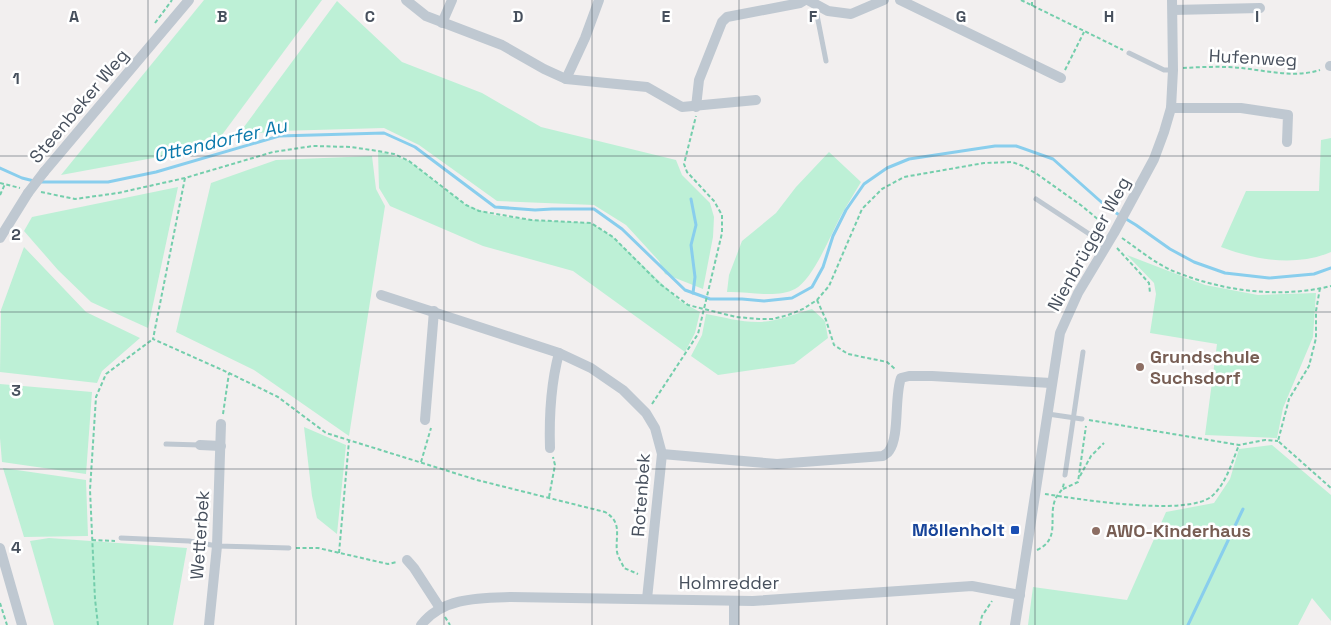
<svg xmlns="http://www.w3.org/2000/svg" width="1331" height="625" font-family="'Space Grotesk',sans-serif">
<rect width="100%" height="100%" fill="#f2efef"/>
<!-- green -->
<g fill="#bdf0d6">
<path d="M204,0h118l-109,147 -152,28z"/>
<path d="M337,1l65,61 80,31 59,34 135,33 6,15 28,28 4,14 -1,20 -10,52 -38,-15 -6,-13 -33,-36 -32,-20 -97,-4 -78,-56 -35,-17 -105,3 -41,4z"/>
<path d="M1331,138v114c-35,15 -76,8 -110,-5l25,-56h73l2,-51z"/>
<path d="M378,151l31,10 57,44 27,10 38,5 60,3 22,14 67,64 20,11 -5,21 -10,19 -112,-81 -90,-25 -93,-40 -11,-18z"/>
<path d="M829,152l32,30c-6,10 -12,20 -18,30 -11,19 -29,67 -48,77 -19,10 -47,2 -68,3l2,-17 13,-34 34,-28 20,-26z"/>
<path d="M372,156l4,33 9,17 -36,230 -95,-66 -78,-38 35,-149 65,-23z"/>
<path d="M178,187l-30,141 -57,-26 -33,-32 -34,-39 8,-14z"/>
<path d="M24,247l62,65 54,26 -38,33 -5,12 -97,-11 1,-62z"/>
<path d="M1127,255l78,30 53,10 58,-2 -3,44 -30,71 -6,30 -72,-3 12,-91 -67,-11 6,-39 -2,-11z"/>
<path d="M812,309l13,12 3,17 -34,26 -76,11 -27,-19 11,-21 4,-21c17,3 34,8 52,8 18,0 37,-8 54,-13z"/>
<path d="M0,384l92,8 -6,82 -84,-12 -2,-24z"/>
<path d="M304,427l42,18 -9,89 -20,-16 -5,-22z"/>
<path d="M1272,445l59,50v126l-19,-23 -14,27h-270l5,-38 94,13 39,-88 48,-9 16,-24 9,-30z"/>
<path d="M3,468l83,12 2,56 -64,1z"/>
<path d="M49,538l138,10 -14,77h-119l-24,-84z"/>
</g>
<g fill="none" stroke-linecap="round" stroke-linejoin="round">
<!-- stream -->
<g stroke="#89ceed" stroke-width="3">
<path d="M0,168l22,10 12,3"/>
<path d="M40,182h68l48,-10 123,-36 105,-3 31,14 80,60 40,3 17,-1h42l28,20 63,61 25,9h32l22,2 28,-3 20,-11 11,-20 10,-31 13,-26 18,-26 23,-16 22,-9 86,-13h21l37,13 55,49 28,17 34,24 24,13 31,11 44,5 45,-4 17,-6"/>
<path d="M691,199l5,26 -5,20 4,32 -2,16"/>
<path d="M1188,625l55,-116"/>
</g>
<!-- path -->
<g stroke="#74ceac" stroke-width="2" stroke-dasharray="4 2.5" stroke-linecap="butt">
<path d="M1021,0l102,50"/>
<path d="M1032,6v-6"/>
<path d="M155,23l17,-23"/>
<path d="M1183,68c19,-1 40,-2 59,0 26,3 52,10 78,2"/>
<path d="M1065,70l19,-38"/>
<path d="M185,178l-32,161 76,34 49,24 48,36 151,47 128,32c18,11 10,23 12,40 1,5 5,11 7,16l14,6"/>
<path d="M0,183l20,5"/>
<path d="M41,192l34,7 43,-6 67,-15 88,-26 40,-6 38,1 27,4 16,3 15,7 57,44 13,6 52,9 60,3 22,14 47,47 28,21 48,12 23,2h14l15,-4 15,-6 14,-9 12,-14 33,-77 20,-20 22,-12 80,-14 28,-1 11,4 14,8 45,32 24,20"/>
<path d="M0,195l5,-11"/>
<path d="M1122,238c19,13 37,29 59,36 47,18 101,24 150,12"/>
<path d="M1117,248l32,35 1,10"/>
<path d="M1320,288l-4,23v27l-7,28 -20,33 -11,42 53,47"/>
<path d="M817,300l9,20 8,25 14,9 39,8 8,7"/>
<path d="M652,404l46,-70 24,-101v-18l-8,-14 -27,-29 -3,-8 12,-48"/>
<path d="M223,414l6,-41"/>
<path d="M1089,420l150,25 26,-5 13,1"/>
<path d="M421,462l10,-34"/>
<path d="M1080,476l11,-20 13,-13"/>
<path d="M1063,489l15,-7 8,-56"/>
<path d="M1045,494c33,5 143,23 167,2 14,-12 20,-34 27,-51"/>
<path d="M549,497l6,-32 -2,-8"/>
<path d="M92,540l23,1"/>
<path d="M296,548h22l70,16 9,-2"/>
<path d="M1037,550c24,-11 11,-32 18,-50 3,-8 8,-8 9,-18"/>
<path d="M339,553l10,-112"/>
<path d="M0,603l7,22"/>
<path d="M445,617l5,8"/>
<path d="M98,625l-3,-26 -5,-109 6,-93 10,-23 47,-35"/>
<path d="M980,625l2,-9 10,-15"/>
</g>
<!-- service -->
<g stroke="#bfc8d1" stroke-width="5">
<path d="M815,5l11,56"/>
<path d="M1129,53l35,17h9"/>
<path d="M1036,199l70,46"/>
<path d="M1048,414l34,5"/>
<path d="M166,444l34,1"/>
<path d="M1065,475l18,-123"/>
<path d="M121,538l68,3 28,5 72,2"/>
</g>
<!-- minor -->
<g stroke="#bfc8d1" stroke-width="10">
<path d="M406,0l20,16 76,29 42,24 22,10 81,8 35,20 74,-7"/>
<path d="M808,0l20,11 23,3 33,-14"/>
<path d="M900,0l161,78"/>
<path d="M1173,10l87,-2"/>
<path d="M442,23l10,-23"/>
<path d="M1330,66h1"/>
<path d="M566,79l19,-41 14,-38"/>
<path d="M696,107l3,-27 23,-58 5,-5 73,-14 5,-3"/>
<path d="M1171,108h70l47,7 -1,27"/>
<path d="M44,172l145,-172"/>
<path d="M0,238l28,-45"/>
<path d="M381,295l178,58 32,15 32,22 23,23 9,15 7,26 -15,145"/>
<path d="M425,420l9,-109"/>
<path d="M200,445l21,1"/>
<path d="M550,448c-1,-32 1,-65 9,-95"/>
<path d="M662,454l115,10 106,-8c2,-2 5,-3 6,-5 11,-15 5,-54 12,-73l8,-2h23l119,7"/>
<path d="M0,548l22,77"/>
<path d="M407,560l7,8 26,40"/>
<path d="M734,601v24"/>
<path d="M209,625l8,-79 4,-122"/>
<path d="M421,625c22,-28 58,-27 90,-28l242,4 219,-15 48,9"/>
<path d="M1015,625l45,-292 18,-40 36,-60 40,-74 10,-27 7,-24 2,-38 -1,-70"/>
</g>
<!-- minor-bridge -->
<path stroke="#bfc8d1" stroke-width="10" d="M28,193l16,-21"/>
</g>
<!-- grid -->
<path fill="none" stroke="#47505d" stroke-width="1" stroke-opacity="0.55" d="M148,0v625M296,0v625M444,0v625M592,0v625M739,0v625M887,0v625M1035,0v625M1183,0v625M0,156h1331M0,312h1331M0,469h1331"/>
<!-- markers -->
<g fill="#8d6e63" stroke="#fff" stroke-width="2">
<circle cx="1140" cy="367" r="5"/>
<circle cx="1096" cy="531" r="5"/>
</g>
<rect fill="#1a4fb4" stroke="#fff" stroke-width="2" x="1010" y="525" width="10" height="10" rx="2.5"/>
<g text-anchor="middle" stroke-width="5" stroke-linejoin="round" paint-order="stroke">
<!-- street labels -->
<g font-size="18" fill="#47505d" stroke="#fff">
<text transform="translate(1253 58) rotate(3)" y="6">Hufenweg</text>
<text transform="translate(79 106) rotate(-50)" y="6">Steenbeker Weg</text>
<text transform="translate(1089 244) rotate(-61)" y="6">Nienbrügger Weg</text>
<text transform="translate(641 495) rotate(-86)" y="6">Rotenbek</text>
<text transform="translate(200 535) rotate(-86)" y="6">Wetterbek</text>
<text x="729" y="589">Holmredder</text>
</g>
<!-- education labels -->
<g font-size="18" font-weight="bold" fill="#785e54" stroke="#fff" text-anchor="start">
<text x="1150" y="363">Grundschule<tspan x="1150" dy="21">Suchsdorf</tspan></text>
<text x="1106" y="537">AWO-Kinderhaus</text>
</g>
<!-- transit labels -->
<g font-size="18" font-weight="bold" fill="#164399" stroke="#fff" text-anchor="end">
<text x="1005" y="536">Möllenholt</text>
</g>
<!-- water labels -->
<g font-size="19" font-style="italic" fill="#0a79ac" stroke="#fff">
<text transform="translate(220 140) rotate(-13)" y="7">Ottendorfer Au</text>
</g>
</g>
<g font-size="16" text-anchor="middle" font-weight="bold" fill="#47505d" stroke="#fff" stroke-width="5" stroke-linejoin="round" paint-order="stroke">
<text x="74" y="22">A</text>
<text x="222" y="22">B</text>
<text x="370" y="22">C</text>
<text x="518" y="22">D</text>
<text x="666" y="22">E</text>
<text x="813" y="22">F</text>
<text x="961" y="22">G</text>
<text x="1109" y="22">H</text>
<text x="1257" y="22">I</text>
<text x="16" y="84">1</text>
<text x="16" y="240">2</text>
<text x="16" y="396">3</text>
<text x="16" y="553">4</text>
</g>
</svg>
